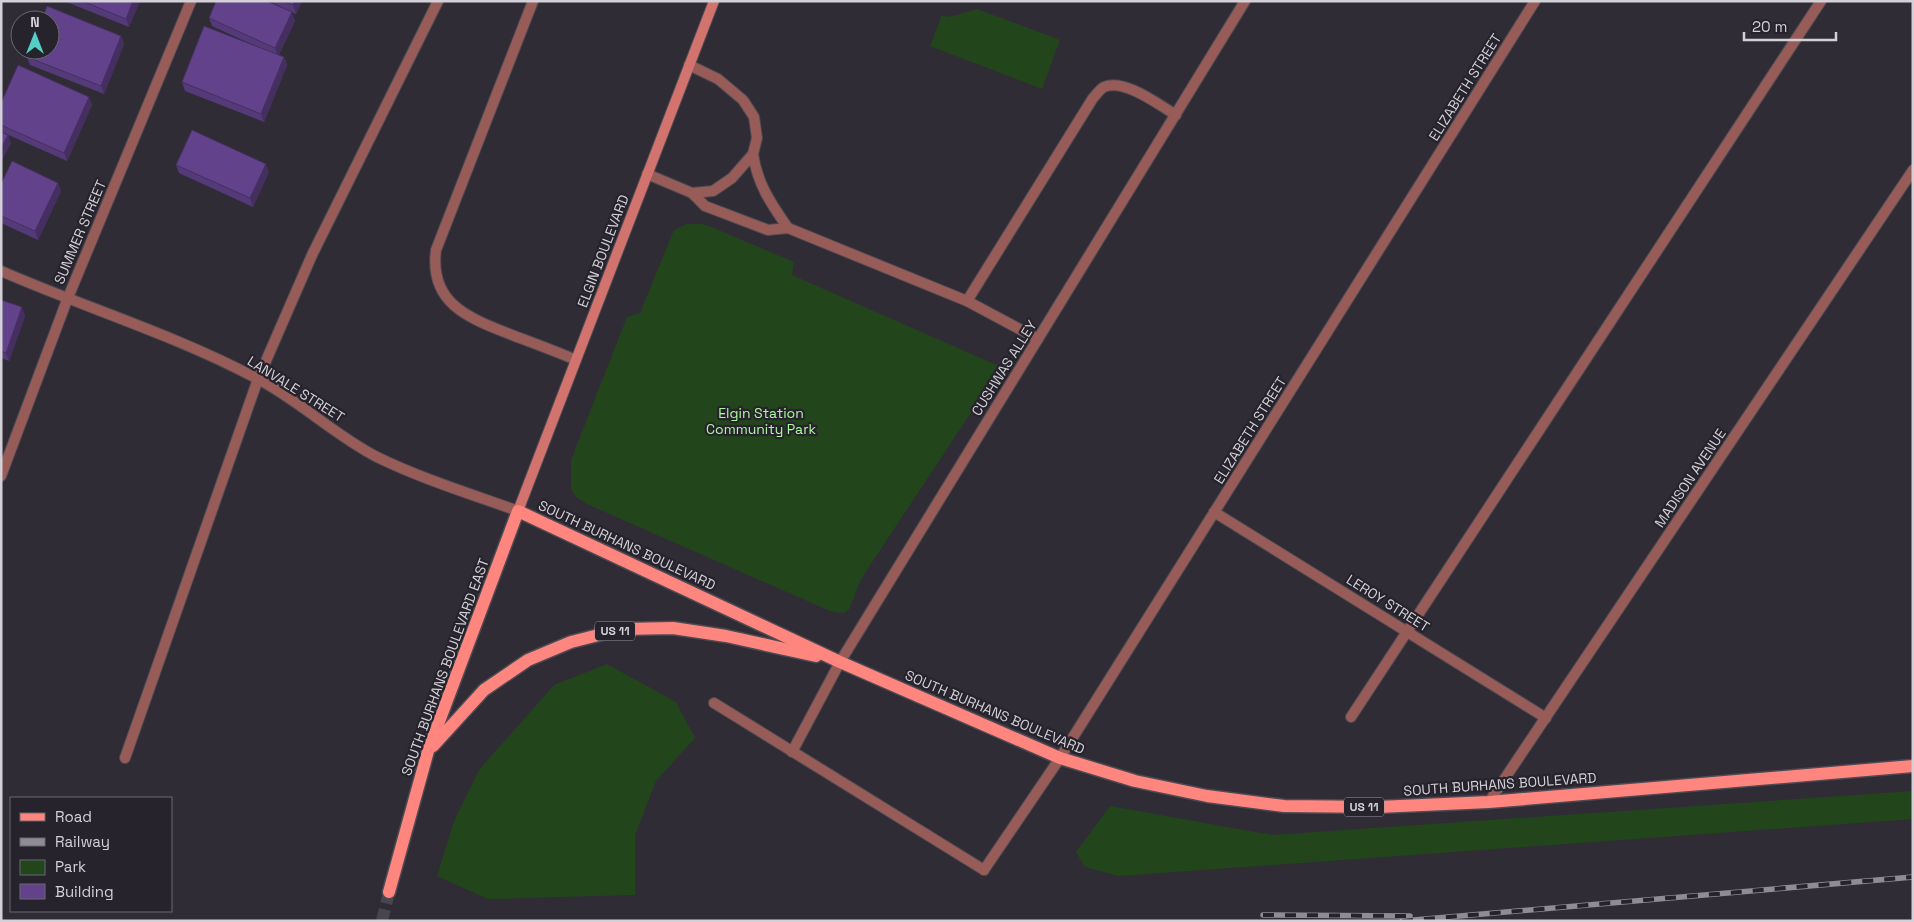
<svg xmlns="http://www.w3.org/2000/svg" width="1914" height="922" font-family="'Space Grotesk',sans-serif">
<rect width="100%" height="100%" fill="#302c36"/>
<!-- green -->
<g fill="#23451c">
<path d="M977,9l83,31 -18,49 -112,-43 12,-31 7,2z"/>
<path d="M687,224h14l8,2 85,36 -2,13 209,92 -140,212 -12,30 -5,4 -14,-2 -241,-106 -13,-8 -5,-8v-29l56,-143 13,-4 34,-83z"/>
<path d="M607,664l69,38 19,36 -39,43 -21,54v60l-147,4 -51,-23 17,-55 25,-51 75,-85z"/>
<path d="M1913,791v28l-794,57 -34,-9 -9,-15 34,-46 162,29z"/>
</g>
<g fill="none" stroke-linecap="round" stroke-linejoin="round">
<!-- primary-tunnel -->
<path stroke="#48454e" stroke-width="12" stroke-dasharray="12 6" stroke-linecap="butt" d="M382,921l7,-29"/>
<defs>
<g id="lane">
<path d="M533,1l-97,249c-7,54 33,68 76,85 21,8 43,16 64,25"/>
<path d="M647,174l45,19 21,-2 19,-13 21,-24 4,-16 -3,-21 -11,-17 -25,-21 -29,-14"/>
<path d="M692,193l13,13 63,24 20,-2c-17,-24 -31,-45 -35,-74"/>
<path d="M788,228l179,73 71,38"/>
<path d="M967,301l126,-203c3,-3 7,-9 11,-11 20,-9 55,18 72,28"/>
<path d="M714,703l270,167"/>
<path d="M1351,717l470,-716"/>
<path d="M792,752l48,-90 405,-661"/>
<path d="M125,758l133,-379 54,-124 126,-254"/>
</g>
<g id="street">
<path d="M1,271c85,37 174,64 255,107 43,22 78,57 121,79 45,22 94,37 141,54"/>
<path d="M1,476l66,-176 124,-299"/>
<path d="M1214,512l332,206"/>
<path d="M1489,802l424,-632"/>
<path d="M984,870l76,-112 475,-757"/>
</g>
<path id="secondary" d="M518,511l196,-510"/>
<g id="primary">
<path d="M433,746l51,-56 44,-30 43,-18 51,-13 51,-1 53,8 90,20"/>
<path d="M389,892l39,-141 90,-240 322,151 220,96 75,23 72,15 77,10 94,1 111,-5 424,-36"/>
</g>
</defs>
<!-- lane casing -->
<use href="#lane" stroke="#4d4a53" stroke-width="12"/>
<!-- street casing -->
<use href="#street" stroke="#4d4a53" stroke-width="12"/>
<!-- secondary casing -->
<use href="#secondary" stroke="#4d4a53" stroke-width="12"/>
<!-- primary casing -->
<use href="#primary" stroke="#4d4a53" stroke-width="15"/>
<!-- lane -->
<use href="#lane" stroke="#985c58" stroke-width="10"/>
<!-- street -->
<use href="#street" stroke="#985c58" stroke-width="10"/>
<!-- secondary -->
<use href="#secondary" stroke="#d2736e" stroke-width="10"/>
<!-- primary -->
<use href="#primary" stroke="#ff857f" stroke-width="12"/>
<defs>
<g id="rail">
<path d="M1263,915l147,1"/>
<path d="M1402,921l511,-44"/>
</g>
</defs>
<!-- rail casing -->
<use href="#rail" stroke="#8f8c94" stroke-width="5.5"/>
<!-- rail -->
<use href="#rail" stroke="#26232c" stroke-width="4" stroke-dasharray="11" stroke-linecap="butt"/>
</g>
<!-- wall -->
<g fill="#543a78">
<path d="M64,1h76l-11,26z"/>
<path d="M269,1h33l-6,13z"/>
<path d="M209,18l86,3 -16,34 5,2 3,8 -23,57 -79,-31 -3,-9 71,-37 -41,-19z"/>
<path d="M121,36l3,8 -20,50 -74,-29 -3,-8z"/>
<path d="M89,97l3,8 -25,56 -63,-28 7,10 -10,19v-59z"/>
<path d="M176,165l93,7 -16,35 -74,-34z"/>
<path d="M58,183l3,8 -23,49 -37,-17v-39z"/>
<path d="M1,300l24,16 -16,45 -8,-3z"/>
</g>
<!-- shaded-wall -->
<g fill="#452f61">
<path d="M133,1h7l-11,26 -3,-8z"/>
<path d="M295,1h7l-6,13 -3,-9z"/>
<path d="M292,12l3,9 -17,36 -3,-9z"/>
<path d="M121,36l3,8 -20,50 -3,-8z"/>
<path d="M284,57l3,8 -23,57 -3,-8z"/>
<path d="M89,97l3,8 -25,56 -3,-8z"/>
<path d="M8,135l3,8 -10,19v-14z"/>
<path d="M266,164l3,8 -16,35 -3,-9z"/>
<path d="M58,183l3,8 -23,49 -3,-9z"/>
<path d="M22,307l3,9 -16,45 -3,-8z"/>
</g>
<!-- building -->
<g fill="#62438b" stroke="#452f61">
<path d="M82,1h51l-7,18z"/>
<path d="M216,1h51l25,11 -17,36 -66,-30z"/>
<path d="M284,1h11l-2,4z"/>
<path d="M47,6l74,30 -20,50 -74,-29 3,-7h20v-30h-8z"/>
<path d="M204,26l80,31 -23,57 -79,-32z"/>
<path d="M18,65l71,32 -25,56 -63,-28v-22z"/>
<path d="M192,130l74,34 -16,34 -74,-33z"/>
<path d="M1,132l7,3 -7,13z"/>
<path d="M12,161l46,22 -23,48 -34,-15v-32z"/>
<path d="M1,300l21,7 -16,46 -5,-2z"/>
</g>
<g text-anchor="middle" stroke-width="4.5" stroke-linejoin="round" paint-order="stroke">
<!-- shield labels -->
<g fill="#26232c" stroke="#9f9da4" stroke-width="1">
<rect x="595" y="621.5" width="40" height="19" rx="4"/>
<rect x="1344" y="797.5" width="40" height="19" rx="4"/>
</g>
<g font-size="12" font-weight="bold" fill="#d3d1d7">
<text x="615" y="635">US 11</text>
<text x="1364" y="811">US 11</text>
</g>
<!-- street labels -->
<g font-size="14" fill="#d3d1d7" stroke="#26232c">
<text transform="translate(1465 87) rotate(-58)" y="5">ELIZABETH STREET</text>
<text transform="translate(80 232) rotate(-67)" y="5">SUMMER STREET</text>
<text transform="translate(603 251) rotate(-69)" y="5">ELGIN BOULEVARD</text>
<text transform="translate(1004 368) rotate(-58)" y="5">CUSHWAS ALLEY</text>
<text transform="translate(296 389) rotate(32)" y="5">LANVALE STREET</text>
<text transform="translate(1250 430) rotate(-58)" y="5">ELIZABETH STREET</text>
<text transform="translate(1690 478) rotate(-56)" y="5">MADISON AVENUE</text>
<text transform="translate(627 545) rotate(25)" y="5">SOUTH BURHANS BOULEVARD</text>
<text transform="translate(1388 603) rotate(32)" y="5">LEROY STREET</text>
<text transform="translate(445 667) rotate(-70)" y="5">SOUTH BURHANS BOULEVARD EAST</text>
<text transform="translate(995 712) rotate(23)" y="5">SOUTH BURHANS BOULEVARD</text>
<text transform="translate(1500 784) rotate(-4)" y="5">SOUTH BURHANS BOULEVARD</text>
</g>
<!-- park labels -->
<g font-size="14" fill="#aaf99c" stroke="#26232c">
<text x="761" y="418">Elgin Station<tspan x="761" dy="16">Community Park</tspan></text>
</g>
</g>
<!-- border -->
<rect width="1914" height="922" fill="none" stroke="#d3d1d7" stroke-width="5"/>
<!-- legend -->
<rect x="10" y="797" width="162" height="115" fill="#26232c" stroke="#6b6970"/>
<rect x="20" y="813" width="25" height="8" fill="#ff857f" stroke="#6b6970"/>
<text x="55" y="822" font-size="15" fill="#d3d1d7">Road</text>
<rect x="20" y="838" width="25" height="8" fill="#8f8c94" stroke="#6b6970"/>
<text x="55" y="847" font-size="15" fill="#d3d1d7">Railway</text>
<rect x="20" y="860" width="25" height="15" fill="#23451c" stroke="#6b6970"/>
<text x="55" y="872" font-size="15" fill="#d3d1d7">Park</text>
<rect x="20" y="884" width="25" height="15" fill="#62438b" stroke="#6b6970"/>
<text x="55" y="897" font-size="15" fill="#d3d1d7">Building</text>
<!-- north arrow -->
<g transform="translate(35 35)"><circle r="24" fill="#26232c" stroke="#6b6970"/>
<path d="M0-4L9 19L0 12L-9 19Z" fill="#55cec6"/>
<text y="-8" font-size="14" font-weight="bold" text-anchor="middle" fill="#d3d1d7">N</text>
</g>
<!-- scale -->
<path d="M1744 32v8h92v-8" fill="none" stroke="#d3d1d7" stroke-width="2.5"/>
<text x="1752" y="32" font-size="15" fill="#d3d1d7" stroke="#26232c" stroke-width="4" paint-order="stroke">20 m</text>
</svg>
